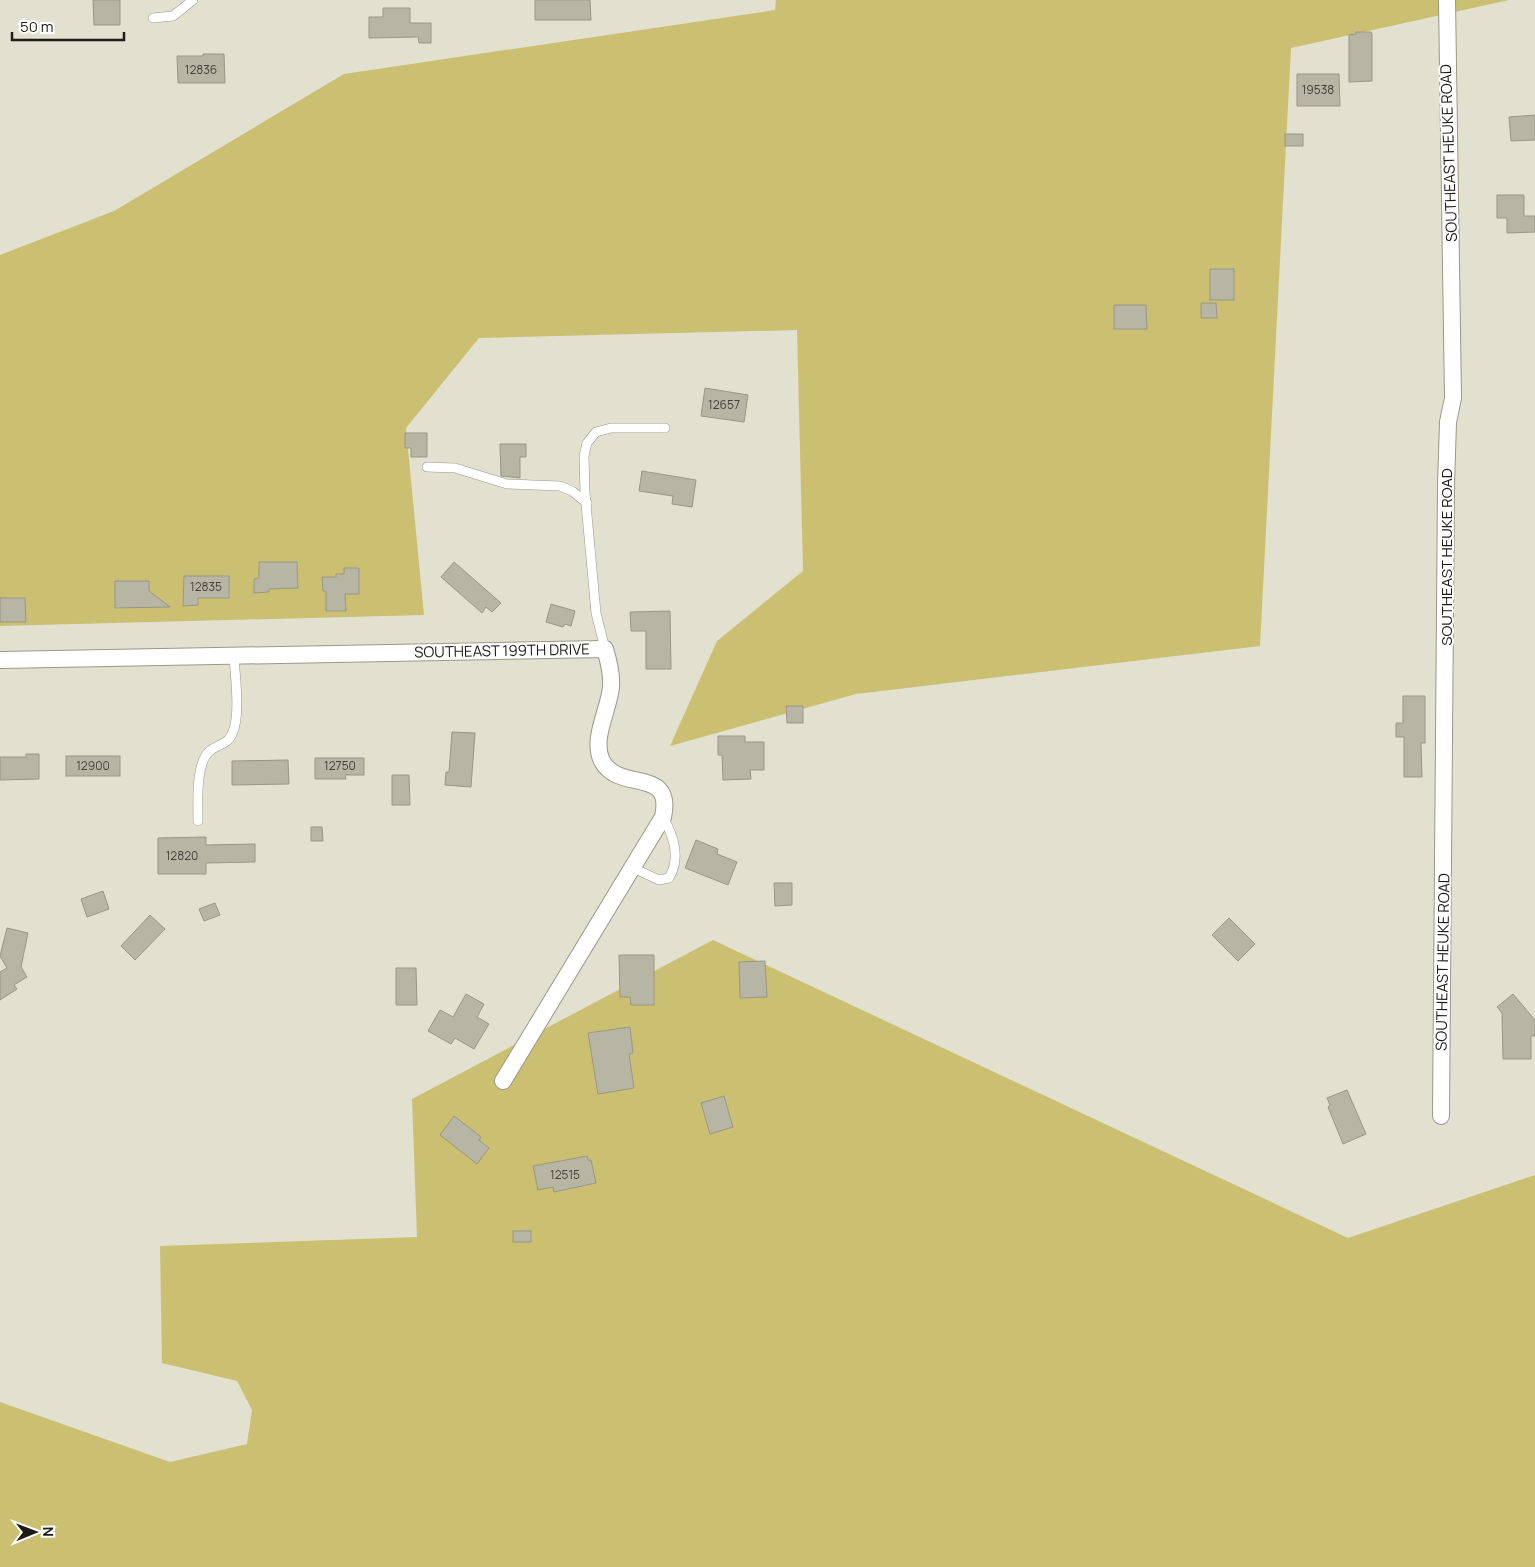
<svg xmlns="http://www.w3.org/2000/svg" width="1535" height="1567" font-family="Manrope,sans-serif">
<rect width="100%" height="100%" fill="#e2e0cf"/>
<!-- green -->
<g fill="#cbc071">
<path d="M776,0h733l-218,48 -31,598 -404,48 -186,52 47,-105 86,-70 -6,-241 -318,8 -73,90 18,187 -424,11v-371l114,-44 230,-137 431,-64z"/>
<path d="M713,940l635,298 187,-63v392h-1535v-165l170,60 77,-18 5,-34 -15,-29 -75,-18 -2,-117 257,-9 -5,-138z"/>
</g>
<!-- building -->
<g fill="#b7b5a4" stroke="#989686">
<path d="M93,0h27v25h-26z"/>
<path d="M535,0h55l1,20h-56z"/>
<path d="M383,8h27v15h21v20h-12l-1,-6 -49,1v-21h14z"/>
<path d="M1356,32h15l1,2v47l-23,1v-47l7,-1z"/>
<path d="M203,54h21l1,29h-47l-1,-27h26z"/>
<path d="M1297,74h42l1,32h-43z"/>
<path d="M1535,115v25l-24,1 -2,-24z"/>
<rect x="1285" y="134" width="18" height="12"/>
<path d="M1497,195h27v21h11v16l-28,1v-15h-10z"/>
<rect x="1210" y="269" width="24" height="31"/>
<path d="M1201,303h15l1,15h-16z"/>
<path d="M1114,305h32l1,24h-33z"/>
<path d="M705,388l43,7 -4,27 -43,-6z"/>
<path d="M405,433h22v24h-16v-9h-6z"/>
<path d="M500,444h26v13h-6v21l-19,-2z"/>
<path d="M642,471l54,9 -4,27 -20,-3 1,-8 -34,-5z"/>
<path d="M259,562h38l1,26 -29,1v3l-15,1v-14l5,-1z"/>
<path d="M454,562l47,41 -9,9 -6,-5 -4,6 -41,-36z"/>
<path d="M344,568h15v26h-14l1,17h-20v-20h-3l-1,-14h14v-3h8z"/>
<path d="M184,576h45v22h-31v7l-15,1z"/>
<path d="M115,581h34v10l21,16 -55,1z"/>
<path d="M0,598h25l1,24h-26z"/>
<path d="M551,604l24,7 -4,15 -6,-2 -2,3 -17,-5z"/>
<path d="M670,611l1,58h-25v-38h-15l-1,-19z"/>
<path d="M1403,696h22v47h-4l1,34h-18v-40h-8v-14h7z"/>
<path d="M786,706h17v17h-16z"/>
<path d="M452,732l23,1 -4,54 -26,-2 1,-13h3z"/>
<path d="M718,736h27v6h19v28h-14l1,9 -28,1 -1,-25h-4z"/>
<path d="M26,754h13v25l-39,1v-23h26z"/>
<rect x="66" y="756" width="54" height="20"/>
<path d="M315,758h49v17h-19l1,4h-31z"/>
<path d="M288,760l1,24 -57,1v-24z"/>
<path d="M392,775h17l1,30h-18z"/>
<path d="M311,827h11l1,14h-12z"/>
<path d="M206,837v8l49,-1v18l-49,1v11h-48v-36z"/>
<path d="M696,840l22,9 -1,5 20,8 -9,23 -43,-17z"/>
<path d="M774,883h18v22l-17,1z"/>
<path d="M103,891l6,18 -22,8 -6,-18z"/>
<path d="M215,903l5,12 -16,6 -5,-12z"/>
<path d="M150,915l15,14 -30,31 -14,-14z"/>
<path d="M1229,918l26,26 -17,17 -26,-26z"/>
<path d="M7,928l21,5 -7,34 6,10 -13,8 3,4 -17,11v-28l7,-4 -7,-12z"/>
<path d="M619,955h35v50h-23l-1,-8h-10z"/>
<path d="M765,961l2,36 -27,1 -1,-36z"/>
<path d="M396,968h20l1,37h-21z"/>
<path d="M466,994l18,10 -7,13 12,7 -15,25 -19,-11 -4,6 -23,-13 12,-21 13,7z"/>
<path d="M1513,994l22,26v16h-4v23h-28l-1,-46 -5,-6z"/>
<path d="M630,1027l3,26 -4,1 5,34 -36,6 -10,-61z"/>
<path d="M1347,1090l19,44 -23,10 -15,-37 2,-2 -3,-7z"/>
<path d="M724,1096l9,31 -23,7 -9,-31z"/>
<path d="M454,1116l27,21 -2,3 10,8 -12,16 -37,-29z"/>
<path d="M587,1156l1,4h3l5,23 -42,9 -1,-5 -15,3 -5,-24z"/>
<rect x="513" y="1231" width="18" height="11"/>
</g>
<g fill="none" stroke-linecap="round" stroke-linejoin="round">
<defs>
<g id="lane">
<path d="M153,18l20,-2 20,-16"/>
<path d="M427,467l28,1 52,16 53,2 12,5 15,12"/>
<path d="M605,649l-9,-36 -11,-120 -1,-37 3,-13 9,-11 15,-4h54"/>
<path d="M198,821c0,-18 -3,-60 13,-71 8,-6 17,-6 21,-16 9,-18 3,-58 2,-78"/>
<path d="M631,867l28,13 10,-2c12,-20 5,-41 -6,-61"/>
</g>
<g id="street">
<path d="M0,660l605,-11c4,13 7,25 6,38 -2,23 -20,52 -9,74 17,32 72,5 61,56l-160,264"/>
<path d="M1441,1116l5,-631 2,-63 5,-24 -6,-398"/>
</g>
</defs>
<!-- lane casing -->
<use href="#lane" stroke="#9a9888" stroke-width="10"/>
<!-- street casing -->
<use href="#street" stroke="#9a9888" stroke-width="18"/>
<!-- lane -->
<use href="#lane" stroke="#fff" stroke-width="9"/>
<!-- street -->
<use href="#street" stroke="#fff" stroke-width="16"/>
</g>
<g text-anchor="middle" stroke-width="4" stroke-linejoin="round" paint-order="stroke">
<!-- number labels -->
<g font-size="12" fill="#434239">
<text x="201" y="74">12836</text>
<text x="1318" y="94">19538</text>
<text x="724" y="409">12657</text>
<text x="206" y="591">12835</text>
<text x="93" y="770">12900</text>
<text x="340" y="770">12750</text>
<text x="182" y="860">12820</text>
<text x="565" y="1179">12515</text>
</g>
<!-- street labels -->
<g font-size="15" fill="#1c1b15" stroke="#fff">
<text transform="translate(1449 153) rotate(-92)" y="5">SOUTHEAST HEUKE ROAD</text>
<text transform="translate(1447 557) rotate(-90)" y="5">SOUTHEAST HEUKE ROAD</text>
<text transform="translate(502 651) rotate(-1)" y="5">SOUTHEAST 199TH DRIVE</text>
<text transform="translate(1443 962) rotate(-89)" y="5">SOUTHEAST HEUKE ROAD</text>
</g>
</g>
<!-- north arrow -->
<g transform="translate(35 1532) rotate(89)" stroke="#ffffff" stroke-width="4" paint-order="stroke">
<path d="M0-4L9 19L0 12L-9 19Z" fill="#1c1b15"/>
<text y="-8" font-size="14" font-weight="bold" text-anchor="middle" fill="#1c1b15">N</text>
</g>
<!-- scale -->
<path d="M12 32v8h112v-8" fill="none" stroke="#1c1b15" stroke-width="2.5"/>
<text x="20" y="32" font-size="15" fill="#1c1b15" stroke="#ffffff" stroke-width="4" paint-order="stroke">50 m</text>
</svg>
